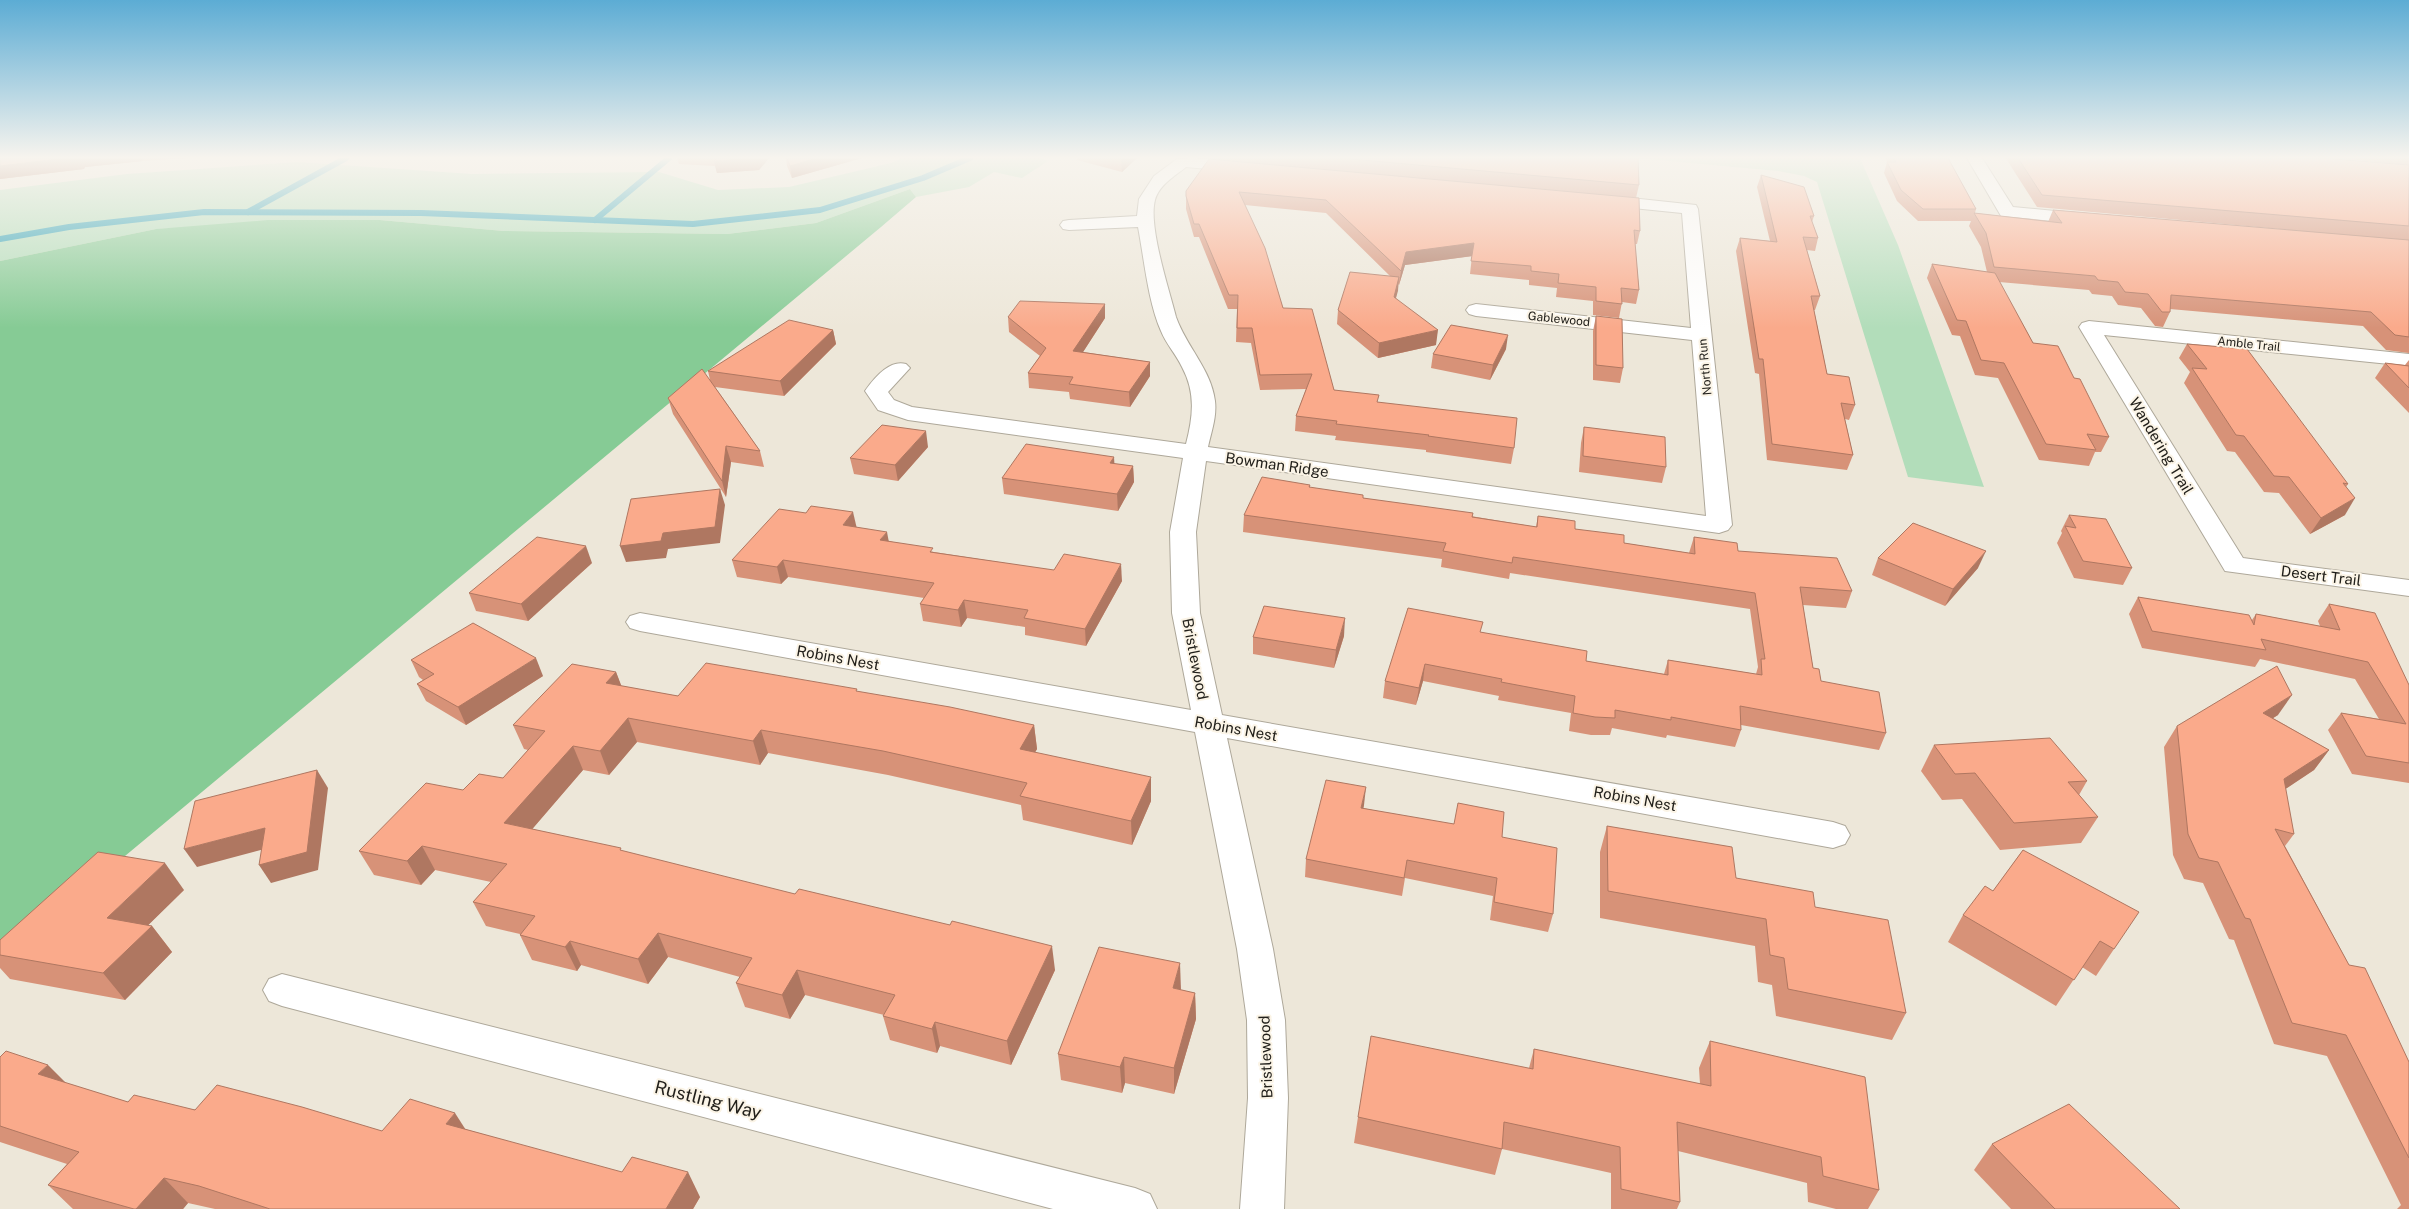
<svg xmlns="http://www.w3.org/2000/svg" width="2409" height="1209" font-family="'Public Sans',sans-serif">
<rect width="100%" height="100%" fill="#ede7d9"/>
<!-- green -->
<g fill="#b2ddba">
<path d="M902,158h138l8,3 -26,17 -28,-6 -25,15 -53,10 -6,-8 -94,34 -89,11 -223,-3 -124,-11 -224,9 -156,32v-71l127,-16 170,-12 175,12 187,-2 59,18 71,-3 102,-24z"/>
<path d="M1636,158h224l38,87 86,242 -76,-10 -91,-295 -13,-6 -26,-5z"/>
</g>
<!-- forest -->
<path fill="#86cb95" d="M910,189l6,8 -35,30 -881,733v-699l156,-32 112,-9h112l124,11 223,3 89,-11z"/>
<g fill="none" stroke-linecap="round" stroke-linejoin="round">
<!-- stream -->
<g stroke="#2aa1b5" stroke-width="6">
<path d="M248,212l98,-54"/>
<path d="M595,220l74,-62"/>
<path d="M0,239l69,-12 135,-15 217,1 272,11 127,-14 103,-32 47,-20"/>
</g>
<defs>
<g id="street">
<path d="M1195,158l46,4 8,5 -8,5 -55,-5c-11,9 -27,18 -31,33 -7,26 14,89 21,117 10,29 35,52 39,84 2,16 -4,32 -7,46l498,69 -14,-176 -216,-24 -7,-2 -3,-4 3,-4 7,-2 215,24 -9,-115 -79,-8 -6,-1 -2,-4 2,-4 6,-1 93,10 2,4 34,316 -4,5 -9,3 -513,-72 -10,71 4,81 22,102 611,107 12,4 5,9 -5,9 -12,4 -606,-110 46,211 12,71 3,78 -4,111h-44l8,-111 -1,-78 -10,-71 -42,-217 -555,-101 -10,-3 -4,-6 4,-6 10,-3 551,97 -19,-97 -2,-81 13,-74 -275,-38 -30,-10 -13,-19c9,-13 25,-32 41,-27l4,4 -22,24 6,8 18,7 274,37c7,-27 10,-51 -4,-77 -6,-13 -16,-23 -21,-36 -13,-29 -17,-73 -23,-104l-69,3 -6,-1 -3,-4 3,-4 6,-1 68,-4 2,-17 15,-23 23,-17z"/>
<path d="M1967,158h15l31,49 73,7 6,1 3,4 -3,4 -6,1 -85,-8z"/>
<path d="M2089,321l320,33v12l-305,-31 139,223 166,22v16l-184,-25 -146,-244 3,-4z"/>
<path d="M282,974l853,214 15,6 7,15h-104l-771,-203 -13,-5 -6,-11 6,-11z"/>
</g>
</defs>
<!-- street casing -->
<use href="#street" stroke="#aea89a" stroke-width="2"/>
<!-- street -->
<use href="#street" fill="#fff" fill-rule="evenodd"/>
</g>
<!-- wall -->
<g fill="#d79278">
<path d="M0,158h187l-44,3 -58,6 -1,2 -84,10z"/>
<path d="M677,158h92l-10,12 -42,3 -2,-7 -36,-2z"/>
<path d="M786,158h76l-70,20 -5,-12z"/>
<path d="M1077,158h60l-15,14 -45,-12z"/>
<path d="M1216,158h422l1,27 -3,13 4,33 -3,13h-2l4,46 -3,14 -14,-2 -3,16 -26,-3v-14l-37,-4 1,-9 -28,-3v-5l-59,-6 2,-18 -67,9 -6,20 -1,-1 -2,14 40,47 -58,13 -41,-34 1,-14 52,-34 -64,-63 -81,-8 38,103 51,82 44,12 136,46 -3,16 -85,-12v-2l-91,-10 1,-4 -41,-5 1,-15 10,-27 -46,1 -9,-47 -15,-1 1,-33h-9l-29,-72h-5l-8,-28v-18l30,-31z"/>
<path d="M1886,158h62l28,51 -1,4 73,9 5,-12 281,24 -297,-27 -25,-39 -6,-10h315l88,7v188l-23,-3 -23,-24 -193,-17v3l-7,15 -8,-1 -14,-18 -23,-3 -6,-9 -20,-2 -3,-4 -90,-8 34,61 41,35 35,59 -8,15h-6l-6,14 -50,-6 -41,-82 -23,-3 -15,-39 -8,-1 -25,-57 5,-14 55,8 -6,-25 -12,-21 2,-5h-53l-21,-20 -13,-28 3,-11z"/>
<path d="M2334,158h75v7z"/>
<path d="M1761,175l53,41 -2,6 6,16 -3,13 -8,-1 13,46 -5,14h-1l13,64 28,31 -6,15 -4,-1 8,36 -6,15 -80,-10 -8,-86 -4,-1 -19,-122 4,-13 30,3 -13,-54z"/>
<path d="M1105,304v14l-22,34 67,10v14l-20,31 -60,-8 -1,-7 -40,-4 -1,-15 12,-17 -31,-24 -1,-15z"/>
<path d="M1596,316l27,52 -3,15 -27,-3v-49z"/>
<path d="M833,330l3,14 -52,52 -69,-9 45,64 4,16 -33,-5 -5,35 -53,-83 -5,-16 42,-18 -2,-9z"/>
<path d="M2187,344l161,140 -2,3 -1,28 -35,19 -31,-41 -15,-1 -29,-40 -8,-1 -43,-68 6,-11 -11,-14z"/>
<path d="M1506,349l-16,31 -59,-12 2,-14z"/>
<path d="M2409,360v53l-34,-35 10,-15 20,2z"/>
<path d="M1584,427l82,40 -4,16 -83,-11 2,-29z"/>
<path d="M928,447l-30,34 -44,-7 -4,-16z"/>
<path d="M1114,464l19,2 1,16 -16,29 -114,-17 -2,-16z"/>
<path d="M1310,485v3l53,10 173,29 2,-11 37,13 49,14 65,10 5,-16 44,14 114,40 -6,17 -43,-3 10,63 8,13 65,52 -7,17 -138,-25v5l-6,17 -68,-12 -1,3 -54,-10 -2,7h-19l-22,-4 2,-18 -73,-13 1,-4 -76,-15 -7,24 -33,-7 2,-17 96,-49 105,29 78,13 4,-14 88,14 2,-7 -8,-58 -240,-36 -1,6 -68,-12 1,-8 -199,-27 1,-17z"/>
<path d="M2069,515l63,53 -9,17 -49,-7 -17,-35 5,-10 -1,-2z"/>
<path d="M856,527l33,14 45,11 188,29 -36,65 -61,-11v-8l-58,-9 -6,9 -38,-6 -3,-17 4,-6 -136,-21 -7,7 -44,-7 -5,-17z"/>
<path d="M1878,558l100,10 -33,38 -73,-31z"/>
<path d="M592,563l-64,58 -52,-10 -7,-18z"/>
<path d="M2138,597l114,23 4,-6 64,12 -2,-5 11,-17 80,81v98l-57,-9 -24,-44 13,-17 38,6 -24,-40 -95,-20 -5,8 -113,-19 -13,-34z"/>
<path d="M1344,636l-10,32 -81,-14v-17z"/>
<path d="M411,660l132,16 -77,49 -40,-24 -9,-17 6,-4 -4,-3z"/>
<path d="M616,672l5,14 57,10 180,-4 176,33 3,24 -2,3 116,49 -19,44 -109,-25 -2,-15 -133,-30 -120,-22 -8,12 -123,-23 -28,33 -26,-5 -51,59 90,22 433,119 -44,95 -71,-19 -3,7 -47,-13 -7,-24 1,-1 -79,-20 -15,24 -45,-12 -9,-24 4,-6 -72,-20 -20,27 -67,-19 -4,6 -45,-11 -12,-25v-1l-34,-8 -13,-24 18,-20 -56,-12 -14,15 -47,-10 -15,-24 104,-61 40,-12 25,-28 -4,-1 -11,-24z"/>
<path d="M2278,715l-5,3 56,32 -15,20 -29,19 9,45 -9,12 64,119 60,97v147h-12l4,-4 -74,-149 -53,-12 -40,-104 -5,-1 -26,-56 -19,-4 -11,-24 -9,-108 13,-21z"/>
<path d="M1934,745l153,36 -8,14 19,22 -17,26 -81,7 -38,-51 -20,1 -21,-29z"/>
<path d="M1364,805l-1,3 139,29 51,77 -5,18 -58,-12 3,-24 -88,-18 -3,18 -97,-19 1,-18z"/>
<path d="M1607,826l129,52 79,29 91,106 -14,27 -116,-24 -4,-31 -14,-3 -3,-36 -155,-28v-66z"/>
<path d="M2023,850l91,99 -18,27 -14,-9 -26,39 -108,-64 15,-27 30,-24z"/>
<path d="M184,890l-36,35 4,1 20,26 -47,48 -115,-21 -10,-11v-28z"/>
<path d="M1181,990l14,3 1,26 -22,75 -49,-11 -3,10 -61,-13 -3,-26z"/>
<path d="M1710,1041l169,149 -11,19h-32l-28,-7 -1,-19 -129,-32 2,51 -3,7h-66v-36l-109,-24 -7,26 -141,-32 4,-26 171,-49 5,-19 166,35 -1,-16z"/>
<path d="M0,1057l65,26 63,19 254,29 83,-2 235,68 -7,12h-478l-27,-6 -5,6h-110l-25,-24 19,-21 -67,-22z"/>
<path d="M1992,1144l188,65h-169l-37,-39z"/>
</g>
<!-- shaded-wall -->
<g fill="#af7761">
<path d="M66,158h76l1,3 -58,6 -1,2 -84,10v-13z"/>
<path d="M752,158h17l-10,12 -42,3 -3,-12z"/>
<path d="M817,158h45l-70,20 -2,-12z"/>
<path d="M1123,158h14l-15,14 -1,-12z"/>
<path d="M1474,243l-1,13 -68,9 -6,20 2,-14 5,-19z"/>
<path d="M1399,277l-1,14 -6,20 2,-14z"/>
<path d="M1105,304v14l-31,48 -1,-15z"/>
<path d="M833,330l3,14 -52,52 -4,-15z"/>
<path d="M1438,330l-2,15 -58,13 1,-15z"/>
<path d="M1508,335l-2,14 -16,31 3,-15z"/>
<path d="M1150,362v14l-20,31 -1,-15z"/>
<path d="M926,431l2,16 -30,34 -3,-16z"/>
<path d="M726,446l5,16 -5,35 -4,-16z"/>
<path d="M1114,457l1,16 -5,-10z"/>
<path d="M1133,466l1,16 -16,29 -1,-17z"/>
<path d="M720,489l5,16 -5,38 -52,6 -2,9 -40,4 -6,-16 43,-13z"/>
<path d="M2355,498l-10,17 -35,19 11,-16z"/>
<path d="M853,512l4,17 -14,-4z"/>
<path d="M887,532l3,16 -10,-8z"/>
<path d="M586,546l6,17 -64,58 -7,-17z"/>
<path d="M1986,551l-8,17 -33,38 8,-17z"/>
<path d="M783,560l5,17 -7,7 -4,-17z"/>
<path d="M1121,564l1,17 -36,65 -1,-17z"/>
<path d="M964,600l3,18 -6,9 -3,-17z"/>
<path d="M1345,618l-1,18 -10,32 2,-18z"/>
<path d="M536,658l7,18 -77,49 -8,-18z"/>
<path d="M1425,664l-2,17 -7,24 3,-17z"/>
<path d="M616,672l9,23 -19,-12z"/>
<path d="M2292,695l-14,20 -29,18 14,-20z"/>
<path d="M628,718l9,24 -28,33 -9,-24z"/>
<path d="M1034,725l3,24 -14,24 -3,-24z"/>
<path d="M761,730l7,23 -8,12 -7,-24z"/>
<path d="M573,746l10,24 -67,78 -12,-25z"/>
<path d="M2329,750l-15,20 -45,30 15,-21z"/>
<path d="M317,770l11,18 -10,82 -47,13 -12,-18z"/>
<path d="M1151,777v24l-19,44 -1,-24z"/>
<path d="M1366,787l-2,18 -4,21 1,-18z"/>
<path d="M265,828l11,18 -79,21 -13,-18z"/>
<path d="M422,846l13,24 -14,15 -14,-24z"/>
<path d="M165,863l19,27 -55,54 -22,-26z"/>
<path d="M152,926l20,26 -47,48 -22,-27z"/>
<path d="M658,933l10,24 -20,27 -10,-25z"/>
<path d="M570,941l11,24 -4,6 -12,-24z"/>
<path d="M1052,946l3,24 -44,95 -4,-24z"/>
<path d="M1180,963l1,27 -8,-2z"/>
<path d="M797,970l8,25 -15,24 -8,-24z"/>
<path d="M1195,993l1,26 -22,75v-26z"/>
<path d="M935,1022l5,24 -3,7 -5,-24z"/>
<path d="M1124,1057l1,26 -3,10 -2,-26z"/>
<path d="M48,1065l25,25 -35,-16z"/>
<path d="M455,1113l16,25 -25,-14z"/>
<path d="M688,1172l12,25 -7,12h-27z"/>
<path d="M164,1178l24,25 -5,6h-47z"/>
</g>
<!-- building -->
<g fill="#faaa8b" stroke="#af7761">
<path d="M0,158h66l-66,8z"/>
<path d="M717,158h35l-38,3z"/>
<path d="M787,158h30l-27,8z"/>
<path d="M1340,158h298l1,27z"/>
<path d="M1894,158h54l28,51h-53l-22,-19 -14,-28h9z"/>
<path d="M2018,158h303l88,7v61l-367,-31z"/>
<path d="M1209,159l430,39 1,33 -6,-1 5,60 -18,-2 1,16 -26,-3v-14l-38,-4 1,-9 -28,-3v-5l-60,-5 3,-18 -68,9 -5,19 -75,-71 -87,-8 26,56 18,60 29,1 22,81 45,5 -2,7 140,16 -3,30 -86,-12 1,-1 -93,-11 1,-3 -41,-5 16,-42 -52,1 -8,-47h-15l1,-33h-9l-30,-71h-5l-8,-28v-5z"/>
<path d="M1761,175l43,12 10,29h-4l8,22 -15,-1 17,59h-9l16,78 22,3 6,28 -14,-2 12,52 -81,-11 -9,-85h-4l-19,-121 37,4z"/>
<path d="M2053,210l356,30v97l-14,-2 -24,-23 -200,-17 -1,17h-8l-14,-18 -23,-2 -7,-10 -20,-2 -3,-4 -101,-9 -8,-34 -12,-20 88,10z"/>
<path d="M1932,264l63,9 38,70 25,3 16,32 6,1 29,58 -22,-3 9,16 -50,-6 -42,-81 -23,-3 -15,-39 -9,-1z"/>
<path d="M1350,272l49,5 -5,20 44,33 -59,13 -41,-33z"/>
<path d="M1020,301l85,3 -32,47 77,11 -21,30 -60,-8 4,-7 -45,-4 18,-25 -38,-31z"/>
<path d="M1596,316l26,3 1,49 -27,-3z"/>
<path d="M789,320l44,10 -53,51 -72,-10z"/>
<path d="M1451,325l57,10 -15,30 -60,-11z"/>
<path d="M2187,344l60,5 101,135 -5,-1 12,15 -34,20 -32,-41 -15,-1 -30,-40 -8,-1 -44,-67 15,1z"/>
<path d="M2385,363l24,3v22z"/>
<path d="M702,369l58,82 -34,-5 -4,35 -54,-83z"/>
<path d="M882,425l44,6 -31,34 -45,-7z"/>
<path d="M1584,427l81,10 1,30 -83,-11z"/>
<path d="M1026,444l88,13 -4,6 23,3 -16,28 -115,-16z"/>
<path d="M1262,477l48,8 -1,2 54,8v3l110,15 -1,4 65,10 1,-11 37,5v8l49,6v8l71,11 -1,-17 43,6 1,8 99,7 15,33 -52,-4 13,81 6,1 2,12 58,11 7,41 -146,-27 1,24 -70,-13v3l-56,-10v8l-20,-1 -22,-4 2,-17 -74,-14 1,-3 -77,-15 -6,24 -34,-7 23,-73 75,14 -3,10 107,19 -1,10 82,14v-15l94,15 -1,-16h4l-10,-66 -242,-36 -1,6 -69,-12 3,-8 -202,-28z"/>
<path d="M720,489l-5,38 -52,6 -2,8 -41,5 11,-47z"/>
<path d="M811,506l42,6 -10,13 44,7 -7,8 53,8 -3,4 124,18 10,-16 57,10 -36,65 -61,-11 4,-8 -64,-10 -6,10 -38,-6 14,-21 -151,-23 -6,7 -45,-7 47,-51 27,4z"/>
<path d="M2069,515l37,4 26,49 -49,-7 -18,-35 11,2z"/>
<path d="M1913,523l73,28 -33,38 -75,-31z"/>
<path d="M537,537l49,9 -65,58 -52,-11z"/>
<path d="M2138,597l111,18 5,10 2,-11 84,16 -11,-26 46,9 34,72v78l-43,-7 -25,-43 65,11 -38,-62 -107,-23 5,11 -114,-19z"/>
<path d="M1264,606l81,12 -9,32 -83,-13z"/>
<path d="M473,623l63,35 -78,49 -41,-23 17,-10 -23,-14z"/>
<path d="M706,663l151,26 -1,2 94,16 84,18 -14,24 131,28 -20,44 -111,-25 7,-13 -144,-32 -122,-21 -8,11 -125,-23 -28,33 -27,-5 -69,77 117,25 -1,2 175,44 4,-5 151,36 2,-4 100,25 -45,95 -72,-19 -3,7 -49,-13 12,-21 -98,-25 -15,25 -46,-12 16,-25 -94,-25 -20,26 -68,-18 -5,6 -45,-12 15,-19 -62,-14 34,-38 -85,-18 -15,15 -48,-10 67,-68 37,7 16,-16 24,4 42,-47 -32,-6 59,-61 44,8 -10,11 72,13z"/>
<path d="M2277,666l15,29 -29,18 66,37 -45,29 10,55 -19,-5 74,136 16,3 44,94v96l-63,-123 -54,-12 -42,-104 -5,-1 -27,-56 -19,-4 -11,-24 -11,-108z"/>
<path d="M2050,738l37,43 -19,1 30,35 -84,6 -39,-50 -20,1 -21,-29z"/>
<path d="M317,770l-10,82 -48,13 6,-37 -81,21 11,-48z"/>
<path d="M1326,780l40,7 -5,21 93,16 4,-21 46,9 -2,25 55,11 -4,66 -59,-12 3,-24 -90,-18 -3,18 -98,-19z"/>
<path d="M1607,826l125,21 4,31 77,14 2,15 73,13 18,93 -118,-24 -4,-31 -14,-3 -4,-36 -158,-28z"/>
<path d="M2023,850l116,62 -25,37 -14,-8 -26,39 -111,-65 22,-29 8,5z"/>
<path d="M98,852l67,11 -58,55 45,8 -49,47 -103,-18v-15z"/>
<path d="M1099,947l81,16 -7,25 22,5 -21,75 -50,-11 -4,10 -62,-13z"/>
<path d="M1371,1036l162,33 1,-20 177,37 -1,-45 155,36 14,113 -56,-14 -2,-19 -144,-35 3,80 -59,-13 -1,-42 -116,-25 -2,27 -144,-32z"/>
<path d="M6,1051l42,14 -10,9 90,28 6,-7 61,15 22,-25 85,22 80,24 28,-32 45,14 -9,11 176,48 10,-15 56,15 -22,37h-396l-71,-23 -35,-8 -28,31h-2l-86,-24 31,-33 -79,-26v-69z"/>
<path d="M2069,1104l111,105h-125l-63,-65z"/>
</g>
<!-- sky -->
<linearGradient id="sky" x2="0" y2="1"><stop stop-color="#5cacd4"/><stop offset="0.48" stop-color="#f7f4ee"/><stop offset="1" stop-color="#f7f4ee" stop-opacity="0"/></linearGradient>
<rect width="2409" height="328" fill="url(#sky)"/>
<g text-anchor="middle" stroke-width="4" stroke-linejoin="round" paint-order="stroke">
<!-- far-street labels -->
<g font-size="12" fill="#22201b" stroke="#fbf4e6">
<text transform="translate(1559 319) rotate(6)" y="4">Gablewood</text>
<text transform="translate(2249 344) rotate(6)" y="4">Amble Trail</text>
<text transform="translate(1705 367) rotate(-95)" y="4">North Run</text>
</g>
<!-- street labels -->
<g font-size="15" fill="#22201b" stroke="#fbf4e6">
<text transform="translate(2161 446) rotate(59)" y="5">Wandering Trail</text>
<text transform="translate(1277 465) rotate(8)" y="5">Bowman Ridge</text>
<text transform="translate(2321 576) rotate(7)" y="5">Desert Trail</text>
<text transform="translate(838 658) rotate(10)" y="5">Robins Nest</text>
<text transform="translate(1195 659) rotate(79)" y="5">Bristlewood</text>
<text transform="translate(1236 729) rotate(10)" y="5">Robins Nest</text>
<text transform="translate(1635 799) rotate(10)" y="5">Robins Nest</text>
<text transform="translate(1266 1057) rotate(-92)" y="5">Bristlewood</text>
</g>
<!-- near-street labels -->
<g font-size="18" fill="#22201b" stroke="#fbf4e6">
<text transform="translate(708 1100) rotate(14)" y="6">Rustling Way</text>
</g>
</g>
</svg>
